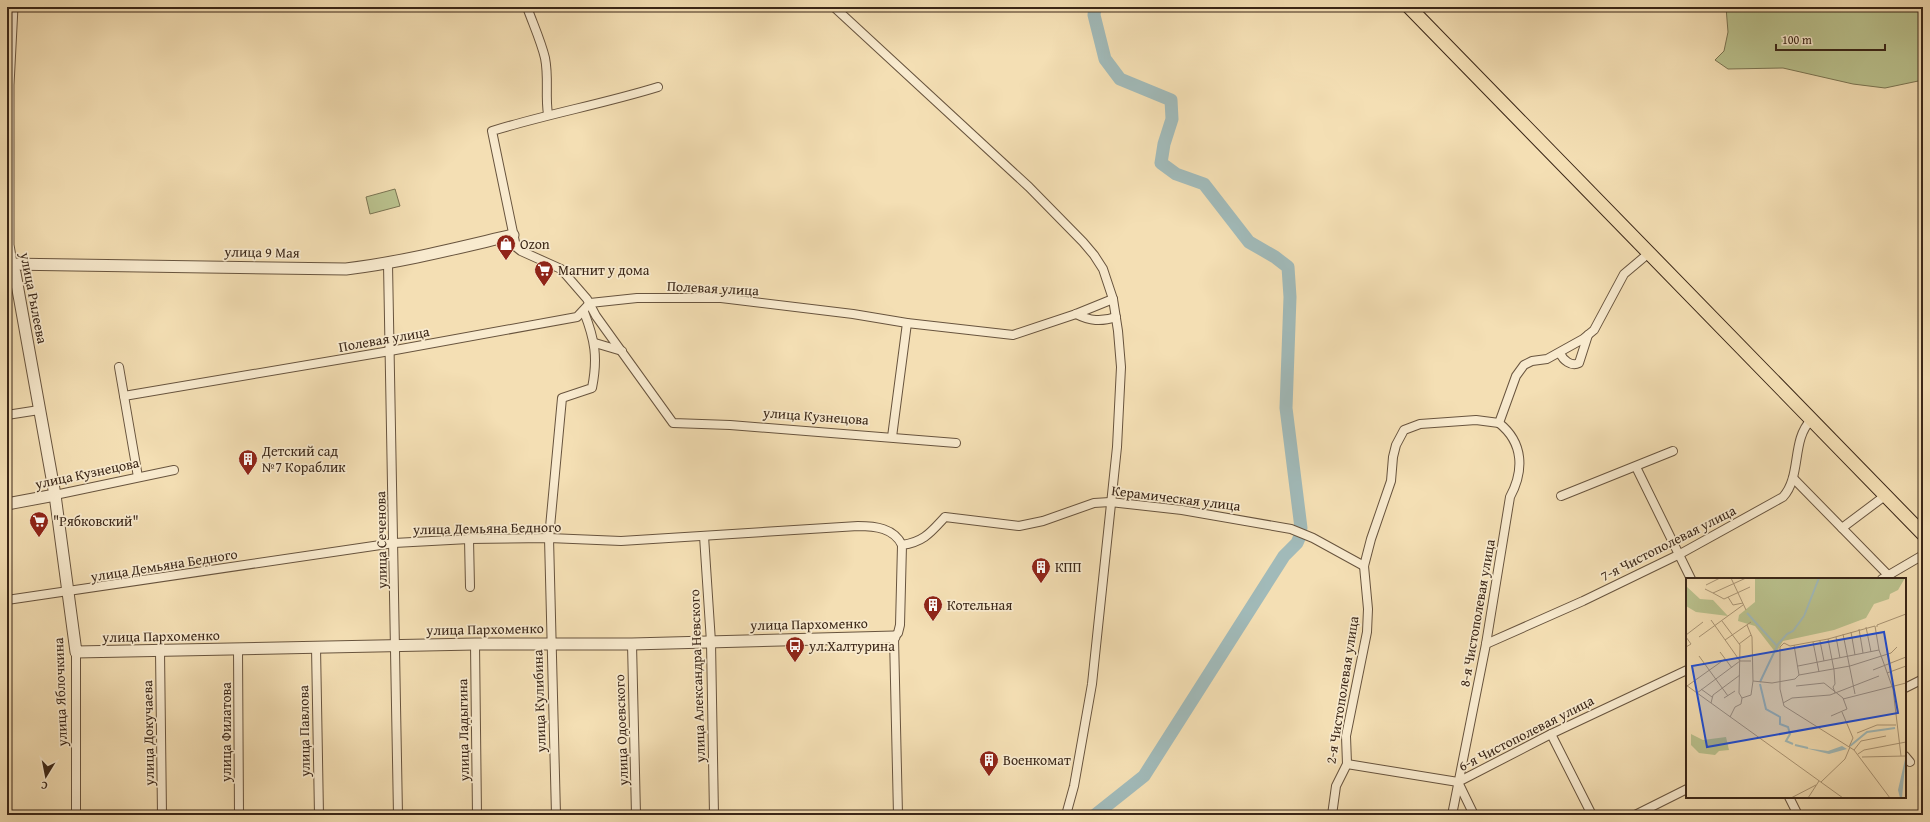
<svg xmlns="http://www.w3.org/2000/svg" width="1930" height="822" font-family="'Gentium Book Plus',serif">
<rect width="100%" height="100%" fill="#f4dfb4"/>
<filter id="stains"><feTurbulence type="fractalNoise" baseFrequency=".005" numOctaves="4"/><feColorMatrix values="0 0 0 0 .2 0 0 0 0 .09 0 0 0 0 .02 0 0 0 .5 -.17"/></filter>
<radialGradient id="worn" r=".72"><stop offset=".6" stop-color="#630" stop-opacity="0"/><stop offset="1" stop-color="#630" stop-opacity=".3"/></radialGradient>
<!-- green -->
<g fill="#bac28e" stroke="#7a7452">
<path d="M1726,7h197v73l-38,8 -32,-4 -70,-16 -55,1 -13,-9 9,-9 4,-19z"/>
<path d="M395,189l5,17 -30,8 -4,-17z"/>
</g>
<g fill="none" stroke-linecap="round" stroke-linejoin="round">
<!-- river -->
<g stroke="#a1bab9" stroke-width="13">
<path d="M1095,7l-1,8 11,44 15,20 51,21 1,19 -8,25 -3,19 15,11 28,10 45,58 26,15 13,10 2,30 -4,111 15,120"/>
<path d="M1095,815l49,-39 140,-220 13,-13 3,-7"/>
</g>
<defs>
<g id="minor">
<path d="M527,7c6,17 14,34 18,51 4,20 0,37 3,56"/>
<path d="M834,7l195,180 54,55 11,13 9,14 10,30 5,32 3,36 -4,80 -25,237 -18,102 -8,29"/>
<path d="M658,87c-55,17 -111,27 -166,44l24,116 5,4 40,18 26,30 9,17 77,107 57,2 226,18"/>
<path d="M388,264l10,551"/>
<path d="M1076,314c14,7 25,8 40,3"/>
<path d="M595,343l27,8"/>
<path d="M1560,353c3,7 11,14 19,10l9,-28"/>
<path d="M119,367l19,110"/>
<path d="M124,396l266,-45 187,-34 13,-14 47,-5h84l132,16 54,9 106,12 63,-21 37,-15"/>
<path d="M7,415l32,-5"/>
<path d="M1499,423l17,-47 8,-11 8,-4 15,-2 36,-20 11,-9 30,-56 25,-21"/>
<path d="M892,437l15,-114"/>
<path d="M1636,467l55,112"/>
<path d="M1793,478l96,98"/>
<path d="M55,495l119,-25"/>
<path d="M1561,496l112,-45"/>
<path d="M1842,528l44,-33"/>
<path d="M704,536l7,106 3,173"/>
<path d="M469,539l1,48"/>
<path d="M1882,579l41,-24"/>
<path d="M7,600l387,-57 75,-4 80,-1 72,3 237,-15c17,0 36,2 44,19"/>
<path d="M475,644l2,171"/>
<path d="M632,644l4,171"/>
<path d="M1486,644l97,-43 97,-47 103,-57c19,-21 8,-57 28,-77"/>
<path d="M316,647l3,168"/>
<path d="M238,649l1,166"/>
<path d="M160,651l2,164"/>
<path d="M76,652v163"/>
<path d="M1905,688l18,-9"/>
<path d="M1551,734l41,81"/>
<path d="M1905,756l5,6"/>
<path d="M1347,764l111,18 93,-48 136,-64"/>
<path d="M1458,782l16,33"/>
<path d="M1789,797l9,18"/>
<path d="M556,815l-7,-277 13,-140 30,-10c6,-30 3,-48 -8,-76"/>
<path d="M898,815l-4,-178 4,-4 2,-8 2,-80c22,-3 29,-13 43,-28l74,9 24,-5 51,-18 16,-1 72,8 109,19 22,9 51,28"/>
<path d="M1332,815l4,-29 11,-22 -1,-28 21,-104 1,-23 -4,-43 7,-27 20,-58 2,-24 3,-12 8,-15 16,-6 56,-4 23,3"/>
<path d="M1452,815l34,-171 24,-147c14,-26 14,-54 -11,-74"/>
<path d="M1635,815l52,-26"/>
</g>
<g id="tertiary">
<path d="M12,7l-4,78v160l3,18 4,10 40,222 21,157 399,-8h157l262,-7"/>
<path d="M7,264l339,5c57,-7 111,-21 167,-34"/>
<path d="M7,504l48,-9"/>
</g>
<path id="primary" d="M1409,7l514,527"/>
</defs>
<!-- minor casing -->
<use href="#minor" stroke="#68543e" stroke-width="10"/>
<!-- tertiary casing -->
<use href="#tertiary" stroke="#68543e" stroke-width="13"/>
<!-- primary casing -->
<use href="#primary" stroke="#3a2617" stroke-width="15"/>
<!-- minor -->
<use href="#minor" stroke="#f8eace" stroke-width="8"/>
<!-- tertiary -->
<use href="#tertiary" stroke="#f8eace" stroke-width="11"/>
<!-- primary -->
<use href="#primary" stroke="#f4dfb4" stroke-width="13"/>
</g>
<!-- icons -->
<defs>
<symbol id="shop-pin" viewBox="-11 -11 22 30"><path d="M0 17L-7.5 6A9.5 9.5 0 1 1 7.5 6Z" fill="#8f2418" stroke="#f8eace"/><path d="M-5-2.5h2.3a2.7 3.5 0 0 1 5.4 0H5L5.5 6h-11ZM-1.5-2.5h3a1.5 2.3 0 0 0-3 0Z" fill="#fff"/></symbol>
<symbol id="supermarket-pin" viewBox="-11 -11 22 30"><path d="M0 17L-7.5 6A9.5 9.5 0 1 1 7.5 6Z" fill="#8f2418" stroke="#f8eace"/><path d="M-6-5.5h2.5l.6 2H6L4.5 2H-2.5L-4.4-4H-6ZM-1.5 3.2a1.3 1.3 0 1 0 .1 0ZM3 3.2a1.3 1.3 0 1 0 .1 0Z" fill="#fff"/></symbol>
<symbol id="building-pin" viewBox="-11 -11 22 30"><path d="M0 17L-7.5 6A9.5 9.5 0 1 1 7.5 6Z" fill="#8f2418" stroke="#f8eace"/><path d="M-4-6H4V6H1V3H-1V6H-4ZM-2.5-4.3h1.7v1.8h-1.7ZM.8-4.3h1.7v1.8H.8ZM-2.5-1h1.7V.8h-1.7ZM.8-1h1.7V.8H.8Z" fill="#fff"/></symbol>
<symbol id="bus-pin" viewBox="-11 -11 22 30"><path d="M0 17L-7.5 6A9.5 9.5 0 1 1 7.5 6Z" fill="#8f2418" stroke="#f8eace"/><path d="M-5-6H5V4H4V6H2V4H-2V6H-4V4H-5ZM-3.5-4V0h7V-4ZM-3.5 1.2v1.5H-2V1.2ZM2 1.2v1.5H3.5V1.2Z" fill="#fff"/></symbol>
</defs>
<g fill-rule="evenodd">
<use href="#shop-pin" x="495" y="233" width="22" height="30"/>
<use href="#supermarket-pin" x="533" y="259" width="22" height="30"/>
<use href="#building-pin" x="237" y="448" width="22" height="30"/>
<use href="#supermarket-pin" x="28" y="510" width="22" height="30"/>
<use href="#building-pin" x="1030" y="556" width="22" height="30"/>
<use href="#building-pin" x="922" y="594" width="22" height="30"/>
<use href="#bus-pin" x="784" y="635" width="22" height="30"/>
<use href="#building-pin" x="978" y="749" width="22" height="30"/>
</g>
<g text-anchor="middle" stroke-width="3.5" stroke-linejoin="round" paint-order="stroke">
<!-- poi labels -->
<g font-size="14" fill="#3a2617" stroke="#f8eace" text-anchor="start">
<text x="520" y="249">Ozon</text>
<text x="558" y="275">Магнит у дома</text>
<text x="262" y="456">Детский сад<tspan x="262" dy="16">№7 Кораблик</tspan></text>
<text x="53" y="526">"Рябковский"</text>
<text x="1055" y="572">КПП</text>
<text x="947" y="610">Котельная</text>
<text x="809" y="651">ул.Халтурина</text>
<text x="1003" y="765">Военкомат</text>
</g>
<!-- street labels -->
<g font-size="14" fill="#3a2617" stroke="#f8eace">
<text transform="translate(262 252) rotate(1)" y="5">улица 9 Мая</text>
<text transform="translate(713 288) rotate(3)" y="5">Полевая улица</text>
<text transform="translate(34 298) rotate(79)" y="5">улица Рылеева</text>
<text transform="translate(384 339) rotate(-10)" y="5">Полевая улица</text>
<text transform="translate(816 416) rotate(4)" y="5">улица Кузнецова</text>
<text transform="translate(87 473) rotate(-12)" y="5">улица Кузнецова</text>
<text transform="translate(1176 498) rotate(7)" y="5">Керамическая улица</text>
<text transform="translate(487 528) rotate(-1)" y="5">улица Демьяна Бедного</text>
<text transform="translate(381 540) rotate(-91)" y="5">улица Сеченова</text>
<text transform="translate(1668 543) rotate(-27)" y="5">7-я Чистополевая улица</text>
<text transform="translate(164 565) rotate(-9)" y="5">улица Демьяна Бедного</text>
<text transform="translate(1477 613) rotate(-80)" y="5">8-я Чистополевая улица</text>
<text transform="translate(809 624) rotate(-1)" y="5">улица Пархоменко</text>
<text transform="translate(485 629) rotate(-1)" y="5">улица Пархоменко</text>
<text transform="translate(161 636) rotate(-1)" y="5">улица Пархоменко</text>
<text transform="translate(697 676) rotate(-92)" y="5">улица Александра Невского</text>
<text transform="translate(1342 690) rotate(-81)" y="5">2-я Чистополевая улица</text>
<text transform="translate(60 692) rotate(-92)" y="5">улица Яблочкина</text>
<text transform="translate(539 701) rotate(-92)" y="5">улица Кулибина</text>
<text transform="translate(463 730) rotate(-91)" y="5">улица Ладыгина</text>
<text transform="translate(621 730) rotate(-92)" y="5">улица Одоевского</text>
<text transform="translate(304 731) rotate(-91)" y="5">улица Павлова</text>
<text transform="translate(226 732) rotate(-90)" y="5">улица Филатова</text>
<text transform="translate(148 733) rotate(-91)" y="5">улица Докучаева</text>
<text transform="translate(1526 733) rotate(-27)" y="5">6-я Чистополевая улица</text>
</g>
</g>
<!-- overview -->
<g transform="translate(1686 578)">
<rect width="220" height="220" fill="#f4dfb4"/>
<path d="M69,0h150l-7,12 -8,4 -1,5 -15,5 -8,14 -32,12 -51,11 -7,12 -21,-27 -17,-5 1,-6 16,-13zM0,8l14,13 13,1 15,16 -32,-4 -10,-6zM5,156l12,6 23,-3 3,13 -10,1 -4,4 -16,-2 -8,-8z" fill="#bac28e"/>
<path d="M156,168l5,3 -18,5 -24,-6 23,3zM220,177l-4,43h-2l-2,-8z" fill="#a1bab9"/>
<path fill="none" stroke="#a1bab9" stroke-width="2" d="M61,35l30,33M74,104l18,-38 9,-10 6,-3 11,-15 15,-38M74,106l6,25 14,8v7l8,3 2,7 -4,7 7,3M109,167l13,3M164,168l17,-14 28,-4"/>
<path fill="none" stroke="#aa9575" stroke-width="1" d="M45,0l15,32M20,7l14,-7M19,11l8,4 33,-15M27,15l11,6 26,-12M42,19l5,8 10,-2M25,42l29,41M36,43l18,24 -1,48 3,5M180,49l5,25M191,49v-2l29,-11M173,51l4,24M165,54l4,23M157,56l12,60M0,57l17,-13M0,59l5,7 -5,3M13,59l44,-32M150,59l4,21M142,61l6,31 1,14 -2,3 2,6M39,62l26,-18M134,63l4,20M127,64l6,30M53,66l12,-9M34,74l12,16M13,78l29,40M112,88l81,-16M187,92l33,-13M201,95l19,-7M113,97l51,-9 41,-13 6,-6M67,103l19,2 23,-4 4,-4 -5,-30M0,107l157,113M1,108l38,-27M110,108l28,-3 19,15 4,11 -16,7M15,111l11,8M11,115l43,-32h11M38,120l11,-7M56,120l9,-3 2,-14 -1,-44 -5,-12M157,121l63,-16M25,125l2,-8 27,-20M97,125l9,-5 38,-3 49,-19M156,134l11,26 -4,9M44,139l5,-10 6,-3 1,-6M171,155l20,-8h19M168,172l7,-9 25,-5M172,176l6,-4 42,-8M176,179l43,-1M135,204l24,-23 5,-12M105,220l25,-13M122,220l11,-17M204,220l-36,-48 -70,-44 -4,-17v-42l4,-4 6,3 38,-7 47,-13 4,24 14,39 8,67"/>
<path fill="#1d4ed8" fill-opacity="0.15" stroke="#1d4ed8" stroke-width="2" d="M198,54l14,81 -191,34 -15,-81z"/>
<rect width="220" height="220" fill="none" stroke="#3a2617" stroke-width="2"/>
</g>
<!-- margin -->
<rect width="1930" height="822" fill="none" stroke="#f4dfb4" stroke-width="24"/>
<rect x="8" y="8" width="1914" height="806" fill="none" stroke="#3a2617" stroke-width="2"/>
<rect x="12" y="12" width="1906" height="798" fill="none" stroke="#3a2617"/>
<!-- north arrow -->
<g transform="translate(46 776) rotate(190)" stroke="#f8eace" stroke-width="3" paint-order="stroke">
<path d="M0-3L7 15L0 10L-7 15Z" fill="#3a2617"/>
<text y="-6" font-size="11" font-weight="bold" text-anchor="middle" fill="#3a2617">С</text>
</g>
<!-- scale -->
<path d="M1776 44v6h109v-6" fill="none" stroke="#3a2617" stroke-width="2"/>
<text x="1782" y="44" font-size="12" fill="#3a2617" stroke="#f8eace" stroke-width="3" paint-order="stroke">100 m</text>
<rect width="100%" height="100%" filter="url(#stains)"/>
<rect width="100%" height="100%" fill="url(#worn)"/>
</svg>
